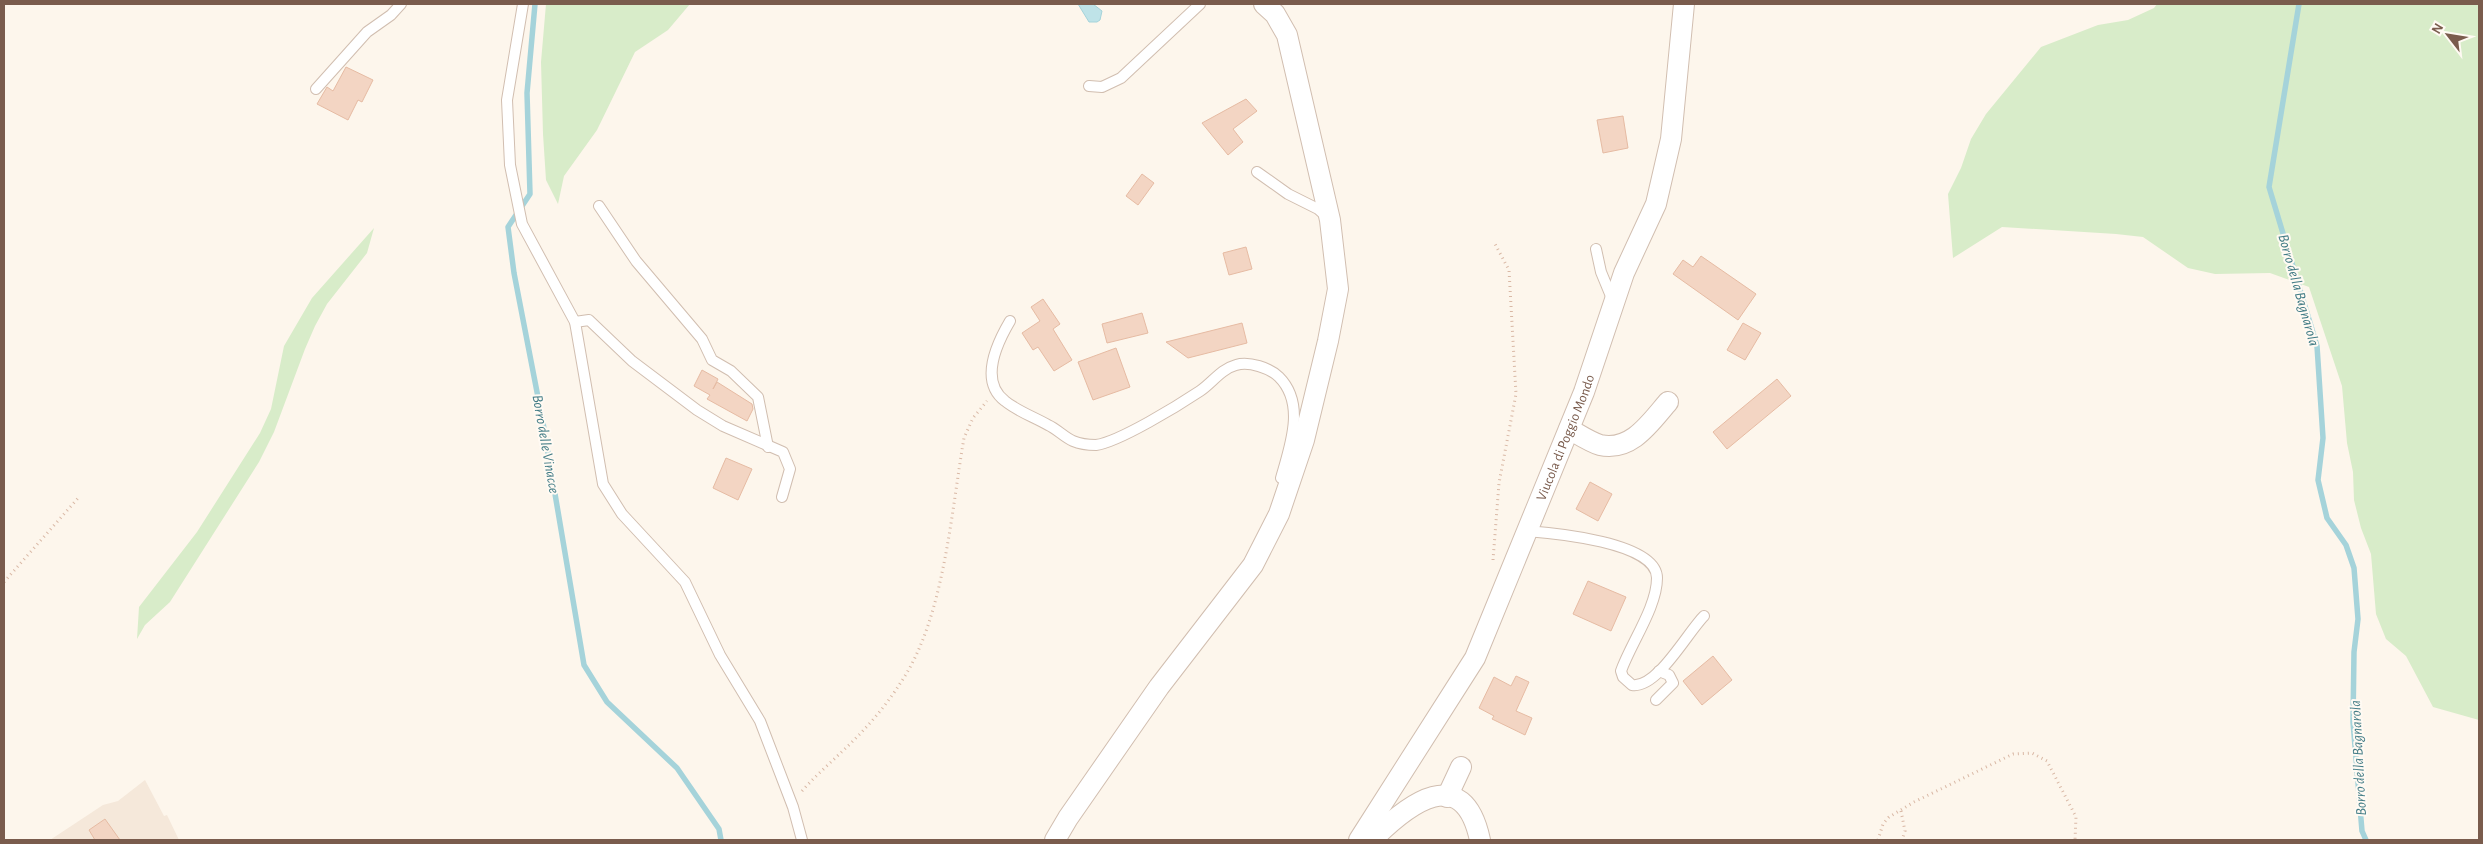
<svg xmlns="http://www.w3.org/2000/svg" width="2483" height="844" font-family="'Alegreya Sans',sans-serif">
<rect width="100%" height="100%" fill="#fdf6ec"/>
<!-- residential -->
<path fill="#f5e8da" d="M145,780l19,36 3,-1 12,25h-129l53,-35 15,-4z"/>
<!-- green -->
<g fill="#d8ecc9">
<path d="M546,4h144l-22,26 -33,22 -38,78 -33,46 -6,28 -12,-24 -3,-46 -2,-72z"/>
<path d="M2157,4h322v716l-46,-13 -27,-51 -20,-17 -10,-25 -5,-60 -10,-26 -7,-28 -1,-28 -6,-29 -5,-57 -33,-99 -39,-14 -55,1 -27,-6 -45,-31 -27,-3 -114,-7 -49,31 -5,-64 13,-26 10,-29 15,-25 55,-67 57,-22 30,-5 26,-12z"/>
<path d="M374,228l-7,25 -40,51 -12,22 -10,23 -31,83 -15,30 -89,140 -25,23 -8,14 2,-32 58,-75 63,-99 11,-24 13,-63 28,-48z"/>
</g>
<!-- water -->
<path fill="#bfe3e8" stroke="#a5d3da" d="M1078,4h15l9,7 -2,9 -3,2h-8z"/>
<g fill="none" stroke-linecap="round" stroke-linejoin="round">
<!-- stream -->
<g stroke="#a5d3da" stroke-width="5.5">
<path d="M535,4l-8,89 3,101 -22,33 6,46 29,150 41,242 23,37 70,66 42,61 2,11"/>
<path d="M2299,4l-30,183 48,159 6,92 -5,42 9,38 19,27 8,23 4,51 -4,33 -1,70 9,109 4,9"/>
</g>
</g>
<!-- building -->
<g fill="#f3d5c3" stroke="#e6bba3">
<path d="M346,67l27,13 -11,22 -4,-2 -10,20 -31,-16 10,-17 6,4z"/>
<path d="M1246,99l11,12 -24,18 10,13 -15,13 -26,-32z"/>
<path d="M1623,116l5,32 -25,5 -6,-33z"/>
<path d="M1142,174l12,9 -16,22 -12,-9z"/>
<path d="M1246,247l6,22 -23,6 -6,-22z"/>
<path d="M1701,256l55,38 -18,26 -65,-46 10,-14 10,7z"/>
<path d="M1043,299l17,25 -7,5 19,31 -18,11 -16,-24 -5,3 -11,-17 18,-12 -9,-14z"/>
<path d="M1142,313l6,20 -41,10 -5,-19z"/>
<path d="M1242,323l5,20 -59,15 -22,-16z"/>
<path d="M1743,323l18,10 -16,27 -18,-10z"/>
<path d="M1116,348l14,39 -37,13 -15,-38z"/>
<path d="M702,370l16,9 -5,10 4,-7 35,22 1,5 -6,12 -40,-22 3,-4 -16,-9z"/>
<path d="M1777,379l14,17 -64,53 -14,-17z"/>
<path d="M726,458l26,11 -14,31 -25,-12z"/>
<path d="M1590,482l22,12 -14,27 -22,-12z"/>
<path d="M1588,581l38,16 -15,34 -38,-17z"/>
<path d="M1713,656l19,24 -30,25 -19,-24z"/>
<path d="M1516,676l13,6 -13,29 16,7 -7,17 -33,-16 2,-3 -15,-8 15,-31 17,9z"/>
<path d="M105,819l15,21h-25l-6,-10z"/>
</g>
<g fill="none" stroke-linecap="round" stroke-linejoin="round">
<defs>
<g id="service">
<path d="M523,4l-16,96 3,65 12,59 53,98 28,162 19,30 63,68 35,73 40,66 33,86 9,33"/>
<path d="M1089,86l13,1 19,-9 79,-74"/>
<path d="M316,89l51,-57 24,-17 10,-11"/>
<path d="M1257,172l31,22 30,15 8,7"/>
<path d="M599,206l37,55 66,78 10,21 19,11 27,26 10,50"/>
<path d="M1596,249l5,23 12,29"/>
<path d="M1010,321c-13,22 -31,60 -5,80 12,10 29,16 43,24 9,4 16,12 25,16 7,3 15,4 23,4 23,-3 83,-40 104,-54 12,-8 21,-22 36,-26 13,-4 34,3 43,12 27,27 11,69 2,101"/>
<path d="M575,322l14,-2 43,41 65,49 26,16 60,26 7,17 -8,28"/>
<path d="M1527,531c26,2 130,11 130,47 0,29 -26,65 -36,93l2,6 9,8c25,4 55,-52 72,-69"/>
<path d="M1656,700l17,-17 -4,-8 -10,-4"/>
</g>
<g id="minor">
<path d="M1569,429c9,5 21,13 31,16 31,7 50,-22 68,-43"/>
<path d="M1447,797l14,-30"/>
<path d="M1055,840l13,-22 91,-131 94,-122 26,-51 25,-74 24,-99 10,-52 -8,-69 -43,-185 -12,-21 -11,-10"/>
<path id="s1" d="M1359,840l116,-182 109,-266 40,-119 32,-69 15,-65 13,-135"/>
<path d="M1372,840c36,-36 91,-79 108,0"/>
</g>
</defs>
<!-- service casing -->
<use href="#service" stroke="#d1beb0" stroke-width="12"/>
<!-- minor casing -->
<use href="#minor" stroke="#d1beb0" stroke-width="22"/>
<!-- path -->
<g stroke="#d9b8a5" stroke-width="3" stroke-dasharray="1 4" stroke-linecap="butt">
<path d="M1493,560l6,-77 17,-89 -7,-124 -14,-26"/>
<path d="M4,582l76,-86"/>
<path d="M802,791c16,-18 34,-33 51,-50 18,-18 35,-38 48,-59 43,-63 50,-169 63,-244l9,-20 14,-17"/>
<path d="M1901,811l4,20 -3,9"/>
<path d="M1878,840l5,-16 6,-7 25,-15 99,-48 19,-1 15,8 29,56 -1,23"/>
</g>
<!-- service -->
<use href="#service" stroke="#fff" stroke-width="10"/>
<!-- minor -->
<use href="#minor" stroke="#fff" stroke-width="20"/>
</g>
<g text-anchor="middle" stroke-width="4" stroke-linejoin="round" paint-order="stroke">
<!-- street labels -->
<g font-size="14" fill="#7a5c4d" stroke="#fffaf3">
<text dy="5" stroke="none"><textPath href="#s1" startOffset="454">Viucola di Poggio Mondo</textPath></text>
</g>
<!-- water labels -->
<g font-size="15" font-style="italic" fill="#437c86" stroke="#fffaf3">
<text transform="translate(2299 290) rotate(74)" y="5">Borro della Bagnarola</text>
<text transform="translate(546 444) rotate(80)" y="5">Borro delle Vinacce</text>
<text transform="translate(2358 758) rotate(-93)" y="5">Borro della Bagnarola</text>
</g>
</g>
<!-- border -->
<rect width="2483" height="844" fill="none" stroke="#7a5c4d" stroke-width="10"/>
<!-- north arrow -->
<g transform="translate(2448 35) rotate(301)" stroke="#fffaf3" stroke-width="4" paint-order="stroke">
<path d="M0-4L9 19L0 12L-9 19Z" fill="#7a5c4d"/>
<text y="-8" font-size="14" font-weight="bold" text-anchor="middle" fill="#7a5c4d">N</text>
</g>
</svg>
